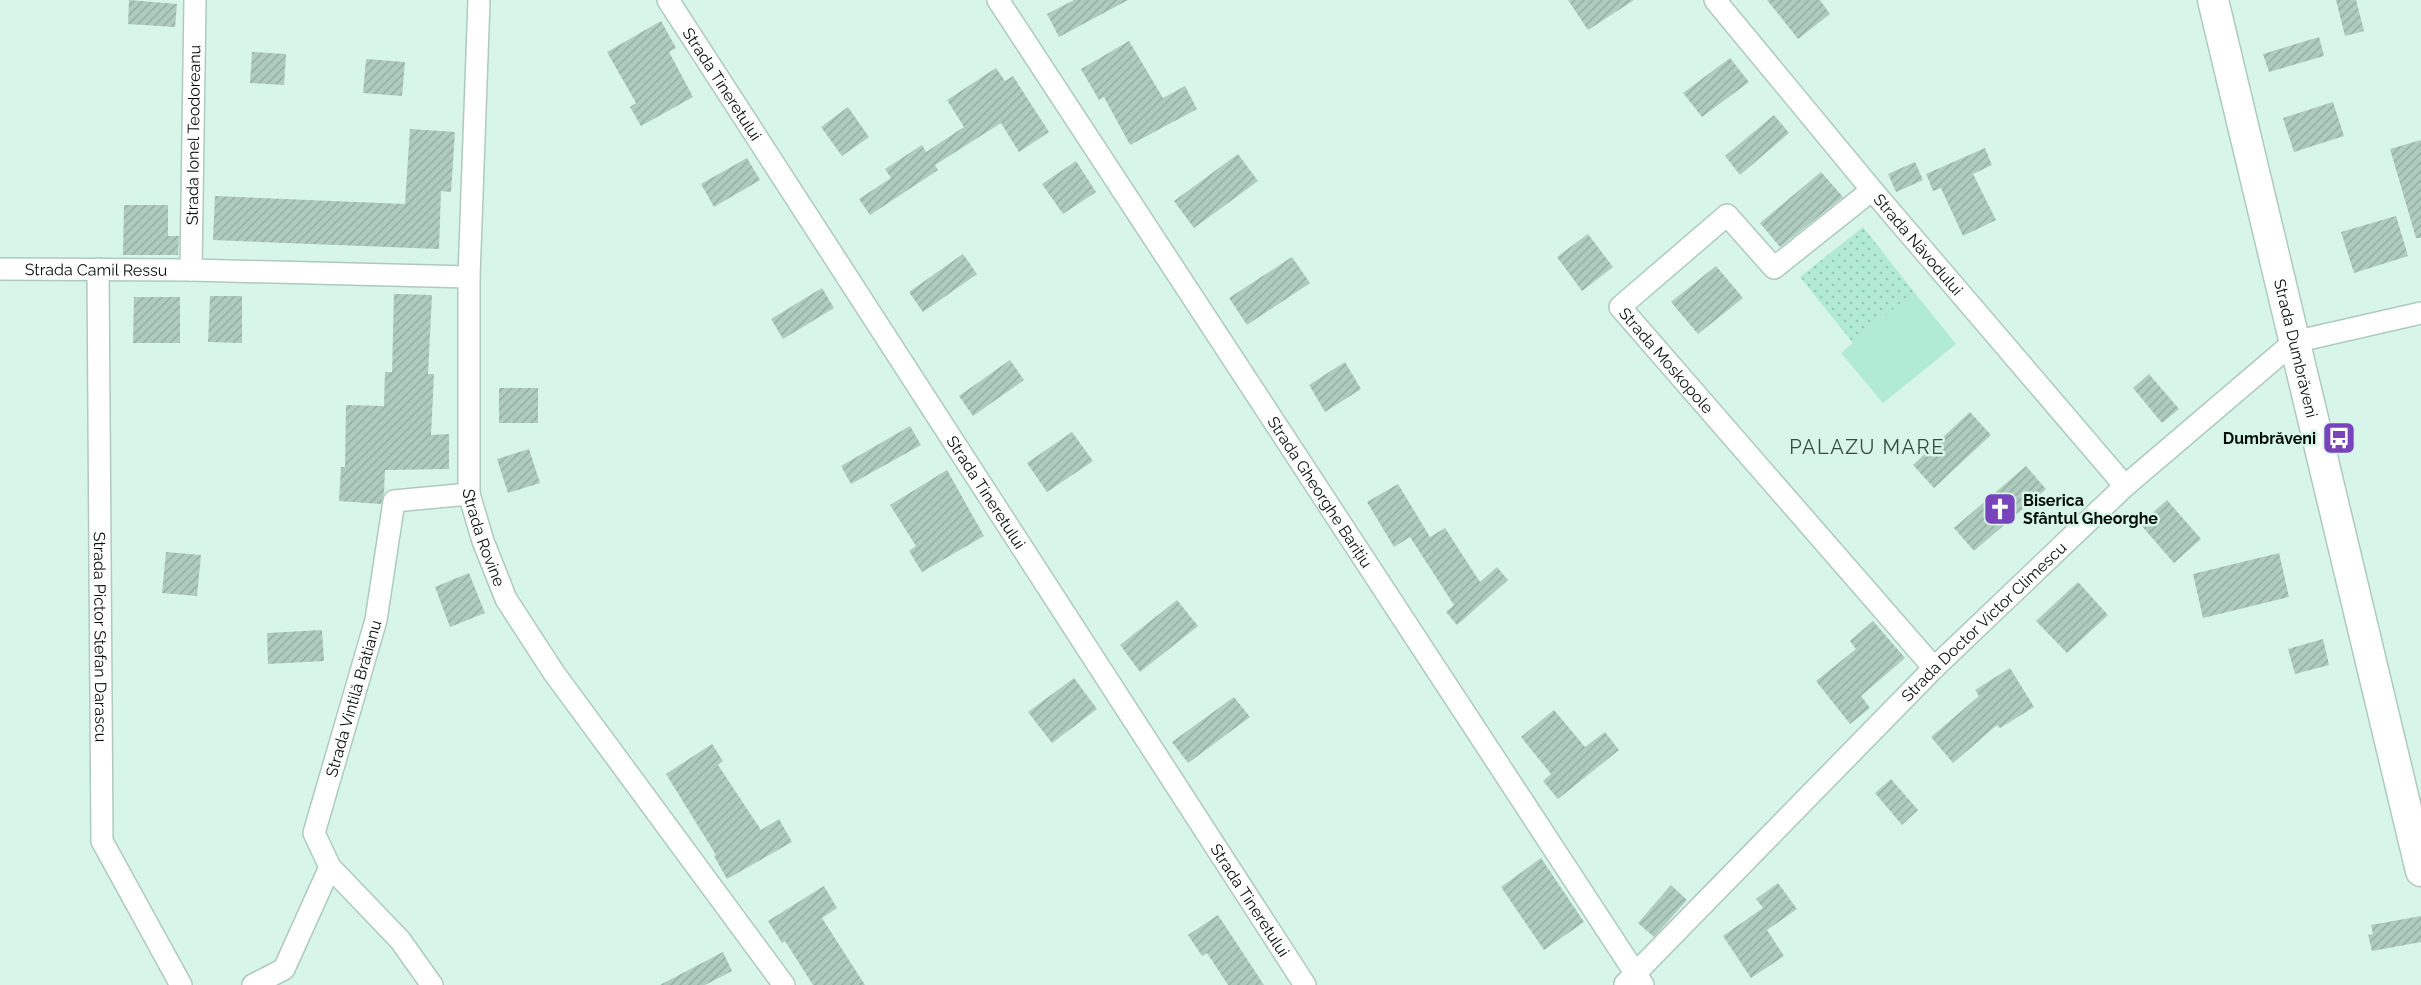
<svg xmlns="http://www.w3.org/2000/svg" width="2421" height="985" font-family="Raleway,sans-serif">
<defs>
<pattern id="park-dots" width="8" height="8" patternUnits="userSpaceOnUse" patternTransform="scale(1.5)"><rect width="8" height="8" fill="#b1ead5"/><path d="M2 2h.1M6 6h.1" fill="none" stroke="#97c8b6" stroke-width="1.8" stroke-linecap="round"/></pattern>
<pattern id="building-hatch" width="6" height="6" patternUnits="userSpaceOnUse" patternTransform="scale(1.5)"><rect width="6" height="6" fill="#afcbc0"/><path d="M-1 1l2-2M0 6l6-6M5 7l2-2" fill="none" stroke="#95ada4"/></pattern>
</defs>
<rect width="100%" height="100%" fill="#d8f5e9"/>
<!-- park -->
<path fill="url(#park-dots)" d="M1863,227l51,65 -61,51 -53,-66z"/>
<!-- pitch -->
<path fill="#b1ead5" d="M1914,292l42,52 -73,59 -42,-50z"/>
<!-- building -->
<g fill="url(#building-hatch)">
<path d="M129,0l48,4 -2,23 -47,-3z"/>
<path d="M1074,0h54l-69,37 -12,-23z"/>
<path d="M1568,0h66l-46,30z"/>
<path d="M1767,0h53l10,14 -32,25z"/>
<path d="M2336,0h20l8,31 -19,5z"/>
<path d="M661,21l15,27 -7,4 24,45 -52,29 -11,-19 6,-4 -29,-51z"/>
<path d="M2319,37l5,19 -55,16 -6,-18z"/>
<path d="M1129,41l34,57 22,-12 12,23 -67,36 -26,-48 -5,3 -18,-31z"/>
<path d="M252,52l34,2 -2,31 -34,-2z"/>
<path d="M1730,58l19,24 -47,35 -19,-24z"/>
<path d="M366,59l39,3 -3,34 -39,-3z"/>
<path d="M996,68l9,13 8,-5 36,56 -30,20 -18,-29 -66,42 3,5 -68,45 -11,-16 32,-21 -6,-9 37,-24 4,7 38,-25 -17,-27z"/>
<path d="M2333,102l11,34 -50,16 -11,-34z"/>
<path d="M848,107l21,30 -27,19 -21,-29z"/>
<path d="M1774,115l15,18 -49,42 -15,-19z"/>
<path d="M410,129l45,3 -4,60 -10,-1 -2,58 -226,-9 2,-44 190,8z"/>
<path d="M2421,140v98h-5l-26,-89z"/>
<path d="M1985,148l7,17 -19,9 23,46 -33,16 -22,-48 -8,3 -7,-17z"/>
<path d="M1238,154l20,27 -64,47 -20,-27z"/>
<path d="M747,158l13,22 -46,27 -13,-23z"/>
<path d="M1076,161l20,31 -33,22 -21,-30z"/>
<path d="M1915,162l8,18 -27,12 -8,-18z"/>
<path d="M1821,172l22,25 -63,50 -20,-24z"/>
<path d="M124,205h44v31h11l-1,19h-55z"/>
<path d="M2396,216l12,40 -54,17 -13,-41z"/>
<path d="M1588,234l25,33 -31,24 -25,-34z"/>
<path d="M963,254l14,20 -54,38 -14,-20z"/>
<path d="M1292,257l18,26 -63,42 -18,-27z"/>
<path d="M1716,266l27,32 -45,36 -27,-32z"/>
<path d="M822,288l12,20 -51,31 -12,-20z"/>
<path d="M394,294l38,1 -4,79h6l-3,61 18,-1v35l-64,1 -1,23 -3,11 -42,-3 2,-34h4l1,-62 38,1 1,-34h7z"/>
<path d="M210,296h32v47l-34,-1z"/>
<path d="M134,297h46v46h-47z"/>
<path d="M1010,360l14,20 -51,36 -14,-20z"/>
<path d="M1345,362l16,27 -36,23 -16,-27z"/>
<path d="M2149,374l30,35 -17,14 -29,-35z"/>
<rect x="499" y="388" width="39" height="35"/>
<path d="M1970,412l21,23 -57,53 -21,-23z"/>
<path d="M910,426l11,19 -70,39 -10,-18z"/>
<path d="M1072,432l21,29 -46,31 -20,-29z"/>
<path d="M529,449l11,34 -32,10 -11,-34z"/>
<path d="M2026,466l20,23 -72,62 -20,-23z"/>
<path d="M947,470l37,66 -62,36 -13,-21 7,-5 -26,-41z"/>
<path d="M1398,484l32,53 15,-9 35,54 17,-15 11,13 -51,45 -11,-13 8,-7 -44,-68 -16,10 -27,-45z"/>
<path d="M2167,500l34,39 -27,24 -34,-39z"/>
<path d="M166,552l35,3 -4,41 -35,-3z"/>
<path d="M2279,553l10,44 -86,21 -10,-44z"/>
<path d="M469,573l16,40 -35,14 -15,-40z"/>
<path d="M2078,582l30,33 -41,38 -31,-32z"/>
<path d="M1177,600l21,26 -58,46 -20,-27z"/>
<path d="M1873,621l32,37 -44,38 9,12 -20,16 -34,-43 40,-32 -6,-8z"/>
<path d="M322,630l2,31 -56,3 -1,-31z"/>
<path d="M2323,639l6,26 -34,9 -7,-25z"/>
<path d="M2010,668l24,39 -34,21 -3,-3 -44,38 -22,-26 48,-41 -4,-6z"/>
<path d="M1074,678l23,31 -45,34 -24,-31z"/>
<path d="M1234,697l16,20 -62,46 -16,-21z"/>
<path d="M1554,710l31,37 20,-15 14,18 -61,49 -15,-18 8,-7 -30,-37z"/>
<path d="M712,744l11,17 -5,4 43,65 18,-11 13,23 -65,37 -13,-23 2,-1 -50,-81z"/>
<path d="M1891,779l27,31 -16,15 -27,-32z"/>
<path d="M1541,858l43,64 -40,28 -43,-63z"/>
<path d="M1778,883l19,26 -30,21 17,26 -33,22 -28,-42 40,-28 -7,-9z"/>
<path d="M1671,885l16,15 -33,37 -16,-14z"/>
<path d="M824,886l13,22 -15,10 43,67h-52l-28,-44 -3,2 -14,-22z"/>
<path d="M1218,915l46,70h-36l-21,-32 -5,3 -14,-21z"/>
<path d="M2421,916v26l-49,9 -4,-16 5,-1 -2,-9z"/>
<path d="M723,952l9,19 -27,14h-45z"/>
</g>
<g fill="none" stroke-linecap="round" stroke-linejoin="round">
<defs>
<g id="street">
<path id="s1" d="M479,0l-10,277v217l14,47 23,58 48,74 230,312"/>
<path id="s2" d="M668,0l637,985"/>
<path id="s3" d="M998,0l645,985"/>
<path id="s4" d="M1715,0l157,190 253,296"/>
<path id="s5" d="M1872,190l-98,78 -47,-53 -107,92 314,361"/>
<path id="s6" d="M0,269l191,1 278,7"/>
<path id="s7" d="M98,269l4,572 79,144"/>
<path id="s8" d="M191,270l4,-270"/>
<path id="s9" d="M1625,984l309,-316 191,-182 169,-144 127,-29"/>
<path d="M253,985l31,-16 46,-102"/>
<path id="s10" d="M432,985l-32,-45 -70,-73 -16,-34 62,-213 18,-119 75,-7"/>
</g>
<g id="secondary">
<path id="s11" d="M2213,0l208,871"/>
</g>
</defs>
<!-- street casing -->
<use href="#street" stroke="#aecac0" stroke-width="24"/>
<!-- secondary casing -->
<use href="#secondary" stroke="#aecac0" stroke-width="33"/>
<!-- street -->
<use href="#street" stroke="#fff" stroke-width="21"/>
<!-- secondary -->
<use href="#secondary" stroke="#fff" stroke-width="30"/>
</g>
<!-- icons -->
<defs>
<symbol id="bus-square" viewBox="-11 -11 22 22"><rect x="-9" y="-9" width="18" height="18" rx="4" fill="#74b" stroke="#d8f5e9"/><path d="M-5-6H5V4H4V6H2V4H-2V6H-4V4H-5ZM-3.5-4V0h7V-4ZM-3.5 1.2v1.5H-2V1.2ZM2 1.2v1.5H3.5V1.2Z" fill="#fff"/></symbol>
<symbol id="church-square" viewBox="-11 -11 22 22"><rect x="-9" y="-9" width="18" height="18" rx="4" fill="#74b" stroke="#d8f5e9"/><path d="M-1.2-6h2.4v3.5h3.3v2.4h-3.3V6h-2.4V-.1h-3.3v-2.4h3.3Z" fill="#fff"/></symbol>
</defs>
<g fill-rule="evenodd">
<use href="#bus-square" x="2320" y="419" width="38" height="38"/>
<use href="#church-square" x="1981" y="490" width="38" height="38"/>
</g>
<g text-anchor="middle" stroke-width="5" stroke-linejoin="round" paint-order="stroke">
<!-- street labels -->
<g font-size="16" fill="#050e0b" stroke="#d8f5e9">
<text dy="6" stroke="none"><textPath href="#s2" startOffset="100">Strada Tineretului</textPath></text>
<text dy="6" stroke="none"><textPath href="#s8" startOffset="135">Strada Ionel Teodoreanu</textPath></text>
<text dy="6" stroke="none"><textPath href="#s4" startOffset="318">Strada Năvodului</textPath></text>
<text dy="6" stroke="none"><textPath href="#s6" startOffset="96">Strada Camil Ressu</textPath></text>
<text dy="6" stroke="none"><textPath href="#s11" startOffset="358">Strada Dumbrăveni</textPath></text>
<text dy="6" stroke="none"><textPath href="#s5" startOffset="408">Strada Moskopole</textPath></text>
<text dy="6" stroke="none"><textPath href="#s2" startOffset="586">Strada Tineretului</textPath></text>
<text dy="6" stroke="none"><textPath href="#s3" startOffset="588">Strada Gheorghe Barițiu</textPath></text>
<text dy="6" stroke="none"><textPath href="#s1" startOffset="540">Strada Rovine</textPath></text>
<text dy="6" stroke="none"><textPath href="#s9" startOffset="510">Strada Doctor Victor Climescu</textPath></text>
<text dy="6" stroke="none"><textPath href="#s7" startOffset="368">Strada Pictor Stefan Darascu</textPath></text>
<text dy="6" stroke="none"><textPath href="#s10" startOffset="334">Strada Vintilă Brătianu</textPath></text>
<text dy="6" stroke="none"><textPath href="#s2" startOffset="1072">Strada Tineretului</textPath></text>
</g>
<!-- poi labels -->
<g font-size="16" font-weight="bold" fill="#050e0b" stroke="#d8f5e9" text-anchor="end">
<text x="2316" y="444">Dumbrăveni</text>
<text x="2023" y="506" text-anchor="start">Biserica<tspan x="2023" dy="18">Sfântul Gheorghe</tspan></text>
</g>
<!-- quarter labels -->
<g font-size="20" letter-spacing="1.5" fill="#324b42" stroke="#d8f5e9">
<text x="1867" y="454">PALAZU MARE</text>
</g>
</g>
</svg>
